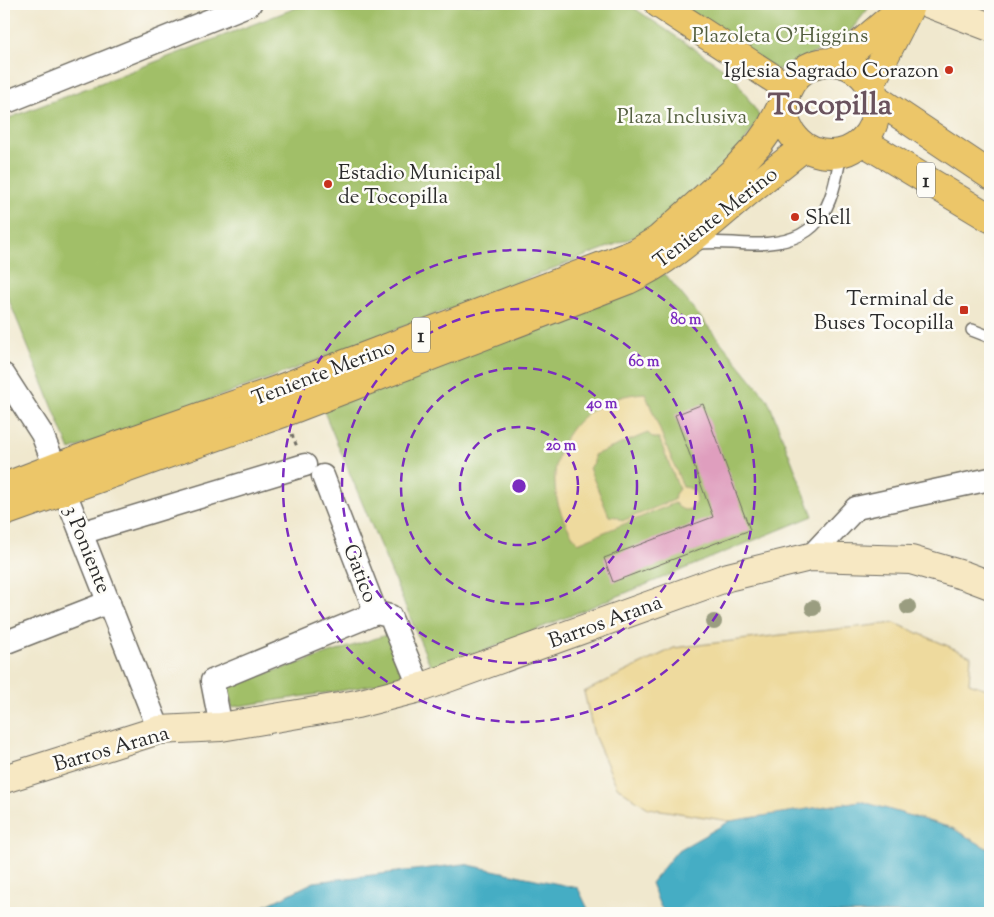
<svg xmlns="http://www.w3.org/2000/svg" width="994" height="917" font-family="'Sorts Mill Goudy',serif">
<rect width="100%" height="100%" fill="#fdfcf7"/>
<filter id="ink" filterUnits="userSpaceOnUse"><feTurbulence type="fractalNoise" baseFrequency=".02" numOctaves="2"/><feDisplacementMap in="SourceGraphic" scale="10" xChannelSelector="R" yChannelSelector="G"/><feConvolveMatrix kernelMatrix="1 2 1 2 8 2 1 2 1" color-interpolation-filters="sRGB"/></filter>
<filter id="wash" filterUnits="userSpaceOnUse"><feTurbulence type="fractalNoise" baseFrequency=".0096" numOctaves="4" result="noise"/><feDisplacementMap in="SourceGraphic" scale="20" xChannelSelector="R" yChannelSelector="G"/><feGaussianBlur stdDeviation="1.12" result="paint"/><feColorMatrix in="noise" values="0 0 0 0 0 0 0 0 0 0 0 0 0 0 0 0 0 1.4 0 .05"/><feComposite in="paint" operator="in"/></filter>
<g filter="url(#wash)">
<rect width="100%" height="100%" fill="#f0e8ce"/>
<!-- green -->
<g fill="#a1bf67" stroke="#667549">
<path d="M306,4h322l105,71 27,42 -20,32 -80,78 -371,144 -219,79 -66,-162v-168z"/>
<path d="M679,4h193l-29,36 -66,30z"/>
<path d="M665,274l103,126 45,116 -380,156 -111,-265z"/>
<path d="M389,634l16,45 -60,11 -113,17 -4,-21z"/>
</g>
<!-- sand -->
<g fill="#eeda9e" stroke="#8c8264" fill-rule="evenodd">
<path d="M645,393l38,94c27,1 8,38 -8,16l-97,40c-50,-65 -15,-145 67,-150zM648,433l5,5h6l20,51 -4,5 -1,6 -52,21 -5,-4 -8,-1 -20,-48 5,-5v-8z"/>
<path d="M895,623l76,33 -2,27 21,7v160l-38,-22 -92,-27 -130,20 -82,-13 -31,-21 -23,-52 -10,-43 90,-44 107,-13z"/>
</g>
<!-- water -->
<g fill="#45adc4" stroke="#386c78">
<path d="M860,801l92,27 38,22v63h-324l-6,-7 -9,-23 26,-32 53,-30z"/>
<path d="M464,864l114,24 12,25h-340l64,-31z"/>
</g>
<g id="blocks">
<!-- building -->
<path fill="#df9ebe" d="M703,404l47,126 -137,52 -9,-24 109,-41 -38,-102z"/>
</g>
</g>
<g filter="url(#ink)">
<use href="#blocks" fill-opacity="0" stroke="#706d64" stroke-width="1"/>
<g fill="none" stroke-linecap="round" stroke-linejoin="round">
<defs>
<g id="lane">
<path d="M695,244c20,-4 38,0 58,0 67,0 78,-33 88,-91"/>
<path d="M972,330l18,7"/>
</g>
<g id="street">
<path d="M4,103l246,-99"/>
<path d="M4,375l38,59 117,296"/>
<path d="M323,476l53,137 14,3 30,72"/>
<path d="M81,533l224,-68"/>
<path d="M810,557l46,-49 134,-29"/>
<path d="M4,643l105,-41"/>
<path d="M221,727l-9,-46 164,-68"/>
</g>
<g id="secondary">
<path d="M930,4l60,23"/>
<path d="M4,779l155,-49 62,-3 136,-23 63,-16 308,-111 82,-20 101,3 55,16 24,9"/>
</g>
<g id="primary">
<path d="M659,4l129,84"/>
<path d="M836,62l16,-11 55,-47"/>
<path d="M870,85l39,-76"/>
</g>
<g id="highway">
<circle cx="830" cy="108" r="46"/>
<path d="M875,98l115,77"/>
<path d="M862,141l128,77"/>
<path d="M4,487l52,-20 218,-76 362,-138 23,-14 73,-66 27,-29 12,-17 13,-26"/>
<path d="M4,512l279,-99 345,-133c44,-21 71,-47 108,-78 22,-19 46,-37 68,-55"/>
</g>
</defs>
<!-- lane casing -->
<use href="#lane" stroke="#706d64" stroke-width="14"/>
<!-- street casing -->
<use href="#street" stroke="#706d64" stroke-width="25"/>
<!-- secondary casing -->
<use href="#secondary" stroke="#706d64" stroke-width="30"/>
<!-- primary casing -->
<use href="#primary" stroke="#706d64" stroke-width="30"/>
<!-- highway casing -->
<use href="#highway" stroke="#706d64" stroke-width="30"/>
<!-- path -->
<path stroke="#706d64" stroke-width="3" stroke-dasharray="4 4" stroke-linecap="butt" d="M292,434l5,13"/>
<!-- lane -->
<use href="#lane" stroke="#fff" stroke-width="11"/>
<!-- street -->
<use href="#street" stroke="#fff" stroke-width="22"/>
<!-- secondary -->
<use href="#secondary" stroke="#f7e8c3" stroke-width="28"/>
<!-- primary -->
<use href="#primary" stroke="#ecc669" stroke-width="28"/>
<!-- highway -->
<use href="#highway" stroke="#ecc669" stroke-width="28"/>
</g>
<!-- trees -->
<g fill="#9a9d80">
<circle cx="908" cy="607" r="8"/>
<circle cx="813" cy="608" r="8"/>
<circle cx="714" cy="622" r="8"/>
</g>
</g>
<!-- distance rings -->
<g fill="none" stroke="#7b2cbf" stroke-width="2.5" stroke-dasharray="9 6">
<circle cx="519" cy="486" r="59"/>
<circle cx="519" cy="486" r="118"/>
<circle cx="519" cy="486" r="177"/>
<circle cx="519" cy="486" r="236"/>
</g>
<!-- markers -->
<g fill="#c8321e" stroke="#fdfcf7" stroke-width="2">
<circle cx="949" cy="70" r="5"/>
<circle cx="328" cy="184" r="5"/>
<circle cx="795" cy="217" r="5"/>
<rect x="959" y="305" width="10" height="10" rx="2.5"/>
</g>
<g text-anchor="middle" stroke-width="5" stroke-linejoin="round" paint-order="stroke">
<!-- shield labels -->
<g fill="#fdfcf7" stroke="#6a6a68" stroke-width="1">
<rect x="917" y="162.5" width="18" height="35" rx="4"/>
<rect x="412" y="317.5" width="18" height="35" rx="4"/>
</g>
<g font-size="20" font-weight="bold" fill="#2b2b2b">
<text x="926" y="187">1</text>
<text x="421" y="342">1</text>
</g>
<!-- park labels -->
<g font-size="21" fill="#545f40" stroke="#fdfcf7">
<text x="780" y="42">Plazoleta O'Higgins</text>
<text x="682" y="123">Plaza Inclusiva</text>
</g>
<!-- poi labels -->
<g font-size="21" fill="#2b2b2b" stroke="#fdfcf7" text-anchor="end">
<text x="939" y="77">Iglesia Sagrado Corazon</text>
<text x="338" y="179" text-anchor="start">Estadio Municipal<tspan x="338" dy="24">de Tocopilla</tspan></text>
<text x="805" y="224" text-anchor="start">Shell</text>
<text x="954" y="305">Terminal de<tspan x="954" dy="24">Buses Tocopilla</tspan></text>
</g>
<!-- street labels -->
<g font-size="21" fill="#2b2b2b" stroke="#fdfcf7">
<text transform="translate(715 217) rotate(-38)" y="7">Teniente Merino</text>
<text transform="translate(323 372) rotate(-21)" y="7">Teniente Merino</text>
<text transform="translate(88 549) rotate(68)" y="7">3 Poniente</text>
<text transform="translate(361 573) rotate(69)" y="7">Gatico</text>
<text transform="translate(605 621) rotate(-20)" y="7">Barros Arana</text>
<text transform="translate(111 748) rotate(-16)" y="7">Barros Arana</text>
</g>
<!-- town labels -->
<g font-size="31" font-weight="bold" fill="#6a535e" stroke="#fdfcf7">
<text x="830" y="114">Tocopilla</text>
</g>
</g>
<circle cx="519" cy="486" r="8" fill="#7b2cbf" stroke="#fdfcf7" stroke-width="2.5"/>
<g font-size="15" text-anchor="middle" font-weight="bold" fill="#7b2cbf" stroke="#fdfcf7" stroke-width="5" stroke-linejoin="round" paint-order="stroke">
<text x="686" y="324">80 m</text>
<text x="644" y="366">60 m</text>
<text x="602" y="408">40 m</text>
<text x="561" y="450">20 m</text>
</g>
<!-- margin -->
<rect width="994" height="917" fill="none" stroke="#fdfcf7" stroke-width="20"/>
</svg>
